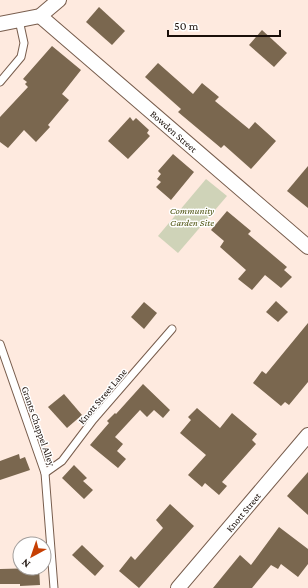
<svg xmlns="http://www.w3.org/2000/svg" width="308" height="588" font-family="'Crimson Pro',serif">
<rect width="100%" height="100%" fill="#feeadf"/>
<!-- green -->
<path fill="#cfd3b8" d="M206,179l21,17 -49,57 -20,-17z"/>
<!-- building -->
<g fill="#7a674f">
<path d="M99,7l26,24 -13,14 -26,-23z"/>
<path d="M262,30l25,23 -13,14 -25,-22z"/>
<path d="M52,46l29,24 -19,24 7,6 -21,25 2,2 -14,15 -12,-12 -16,18 -8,-6v-25l28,-30 -3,-3 2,-2 -4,-3z"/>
<path d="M158,63l35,31 9,-11 17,14 -4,4 34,28 6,-7 21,19 -25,28 -27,-24 -3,3 -43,-36 3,-3 -36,-32z"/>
<path d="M130,117l3,4 3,-3 13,12 -2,3 3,3 -22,23 -20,-18z"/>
<path d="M173,154l21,18 -23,28 -15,-13 5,-5 -4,-3 4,-5 -3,-3z"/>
<path d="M308,166v42l-21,-17z"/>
<path d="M227,211l24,20 -3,3 39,33 -3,3 8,7 -11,11 -16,-13 -13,15 -14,-11 8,-9 -26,-23 4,-6 -13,-11z"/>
<path d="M276,301l12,11 -10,10 -12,-10z"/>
<path d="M144,302l13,11 -13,16 -13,-12z"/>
<path d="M308,323v59l-19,23 -4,-3 -4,4 -28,-23 9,-12 4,3z"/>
<path d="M143,384l27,26 -7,8 -9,-8 -7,7 -7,-7 -25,27 8,7 -6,7 9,8 -8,9 -28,-23 19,-22 -2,-2 8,-8 1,1z"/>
<path d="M64,394l18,21 -15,13 -19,-21z"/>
<path d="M197,408l23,20 12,-15 25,21 -5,6 4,4 -34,38 5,4 -8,9 -14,-12 -3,4 -14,-12 18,-20 -26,-22 11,-13 -3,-3z"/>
<path d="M19,454l1,5 5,-2 5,13 -30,10v-19z"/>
<path d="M74,465l13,13 -4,3 10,9 -9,9 -22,-21z"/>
<path d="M308,472v43l-21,-19z"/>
<path d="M170,504l24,22 -55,62 -20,-17 12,-15 4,4 28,-32 -7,-8z"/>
<path d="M279,527l29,22v15l-10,13 -17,-13 -3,5 -7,-4 -19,23h-39l27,-33 11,10z"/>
<path d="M82,545l22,21 -9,10 -23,-21z"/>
<path d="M39,568l1,17 -20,1v-2h-20v-15z"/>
</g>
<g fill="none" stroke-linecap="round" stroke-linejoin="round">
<defs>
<g id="lane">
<path d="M0,82l21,-25 3,-14 -5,-23"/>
<path d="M0,344l45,129 9,115"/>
<path d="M45,473l17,-12 31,-41 79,-91"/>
</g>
<g id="street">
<path d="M40,16l268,231"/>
<path d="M0,24l40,-8 19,-16"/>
<path d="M178,588l130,-153"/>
</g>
</defs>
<!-- lane casing -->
<use href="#lane" stroke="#785d4d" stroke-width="9"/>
<!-- street casing -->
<use href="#street" stroke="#785d4d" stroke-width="16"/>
<!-- lane -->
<use href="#lane" stroke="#fff" stroke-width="7"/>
<!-- street -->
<use href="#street" stroke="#fff" stroke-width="14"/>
</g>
<g text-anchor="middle" stroke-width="3" stroke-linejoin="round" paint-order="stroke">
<!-- street labels -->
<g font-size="10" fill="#1a0f09" stroke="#fff">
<text transform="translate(174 131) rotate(41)" y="4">Bowden Street</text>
<text transform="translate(102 396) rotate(-50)" y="4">Knott Street Lane</text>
<text transform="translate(39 426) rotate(71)" y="4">Grants Chappel Alley</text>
<text transform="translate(243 512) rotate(-50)" y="4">Knott Street</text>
</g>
<!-- park labels -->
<g font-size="10" font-style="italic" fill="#505513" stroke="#fff">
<text x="192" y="214">Community<tspan x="192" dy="12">Garden Site</tspan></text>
</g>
</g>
<!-- north arrow -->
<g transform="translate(32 556) rotate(220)"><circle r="19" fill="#ffffff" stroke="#a39f9d"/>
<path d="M0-3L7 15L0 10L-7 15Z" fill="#c63f03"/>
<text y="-6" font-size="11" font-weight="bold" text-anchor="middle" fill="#1a0f09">N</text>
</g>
<!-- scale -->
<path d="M168 30v6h112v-6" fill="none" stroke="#1a0f09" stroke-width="2"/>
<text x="174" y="30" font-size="12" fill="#1a0f09" stroke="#ffffff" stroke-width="3" paint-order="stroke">50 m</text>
</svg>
